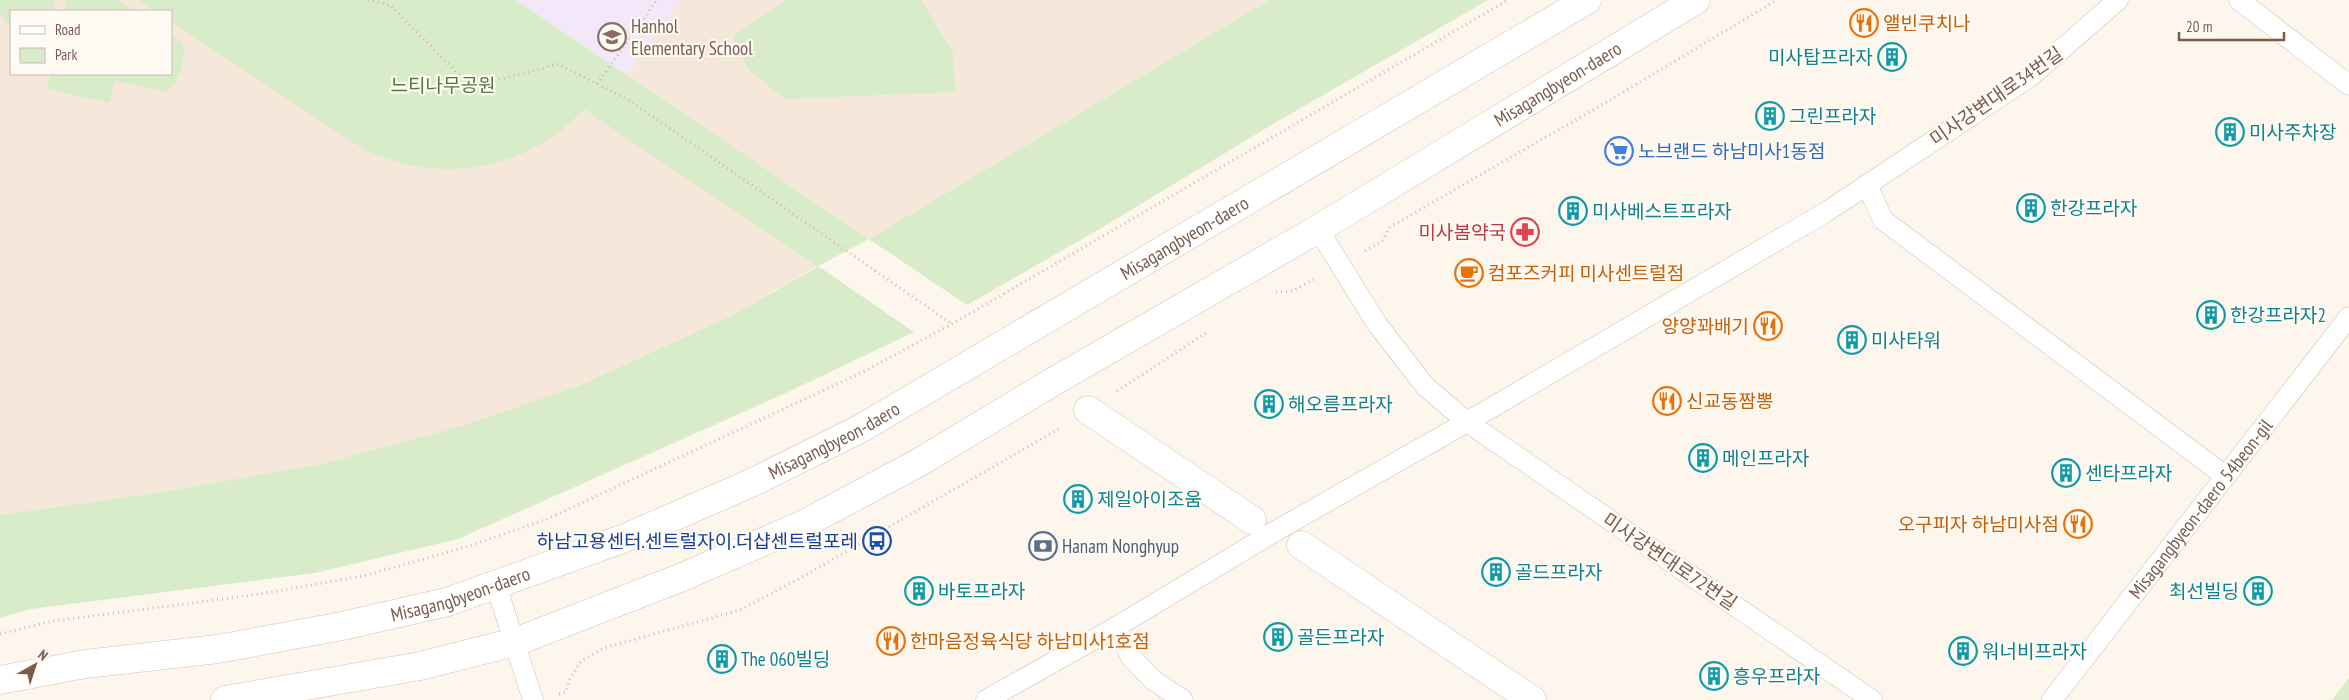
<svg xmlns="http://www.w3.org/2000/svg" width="2349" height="700" font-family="'PT Sans Narrow','Noto Sans KR',sans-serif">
<rect width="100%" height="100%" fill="#fdf6ec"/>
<!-- residential -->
<g fill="#f5e8da">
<path d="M0,0h138l16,11h-143v63h160v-51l25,16 358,97 31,-26 232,156 -84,49 -155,71 -116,40 -141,38 -159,28 -162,23z"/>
<path d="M680,0h589l-400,239 -243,-164z"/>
</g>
<!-- education -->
<path fill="#f3e8fa" d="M516,0h164l-54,75z"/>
<!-- green -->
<g fill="#d8ecc9">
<path d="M0,0h56l-3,11h-42v18l-11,-16z"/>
<path d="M67,0h51l17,11h-71z"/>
<path d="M138,0h378l353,239 400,-239h219l-220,127 -160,97 -141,81 -98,-66 -51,27 96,66 -126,60 -330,147 -143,34 -284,36 -31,9v-103l162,-23 159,-28 141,-38 116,-40 155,-71 84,-48 -232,-157c-11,8 -21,20 -33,27 -59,39 -123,41 -187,13l-194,-127v-12h-17z"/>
<path d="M786,0h135l32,52 2,40 -170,7 -36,-29 -17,-34z"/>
<path d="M171,36c5,3 11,5 12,10 4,11 -6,43 -18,46l-50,-11 -5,22 -63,-14 3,-15h121z"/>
<path d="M2349,678v22h-17z"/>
</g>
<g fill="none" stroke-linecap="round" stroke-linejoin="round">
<defs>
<g id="lane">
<path d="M2239,0l110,85"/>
<path d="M1867,185l16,35 341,255"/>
<path d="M1318,229l59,95 48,62 42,36 405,278"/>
<path d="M496,585l37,115"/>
<path d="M1116,627l15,30 22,23 30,20"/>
<path d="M986,700l130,-73 156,-94 195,-111 359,-210 205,-136 87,-76"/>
<path id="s1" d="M2052,700l297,-383"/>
</g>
<g id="street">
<path d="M1088,410l164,110"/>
<path d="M1301,545l231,155"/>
</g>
<g id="secondary">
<path id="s2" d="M0,680l85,-16 133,-15 124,-23 105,-24 178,-64 126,-55 109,-54 727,-429"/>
<path id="s3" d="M225,700l195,-34 95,-24 165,-64 124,-54 114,-61 133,-80 267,-154 378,-229"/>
</g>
</defs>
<!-- lane casing -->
<use href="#lane" stroke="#d1beb0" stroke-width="21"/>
<!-- street casing -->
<use href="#street" stroke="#d1beb0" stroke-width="29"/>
<!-- secondary casing -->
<use href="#secondary" stroke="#d6c0b0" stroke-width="29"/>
<!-- path -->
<g stroke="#d9b8a5" stroke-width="3" stroke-dasharray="1 4" stroke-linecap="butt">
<path d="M368,0l22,5 78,79 18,-1 72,-19 74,38 320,222"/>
<path d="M597,84l60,-84"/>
<path d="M1365,251l17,-10 8,-14 210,-121 177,-106"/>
<path d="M1276,292l17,-1 23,-13"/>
<path d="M1117,391l89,-58"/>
<path d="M0,634l53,-13 201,-26 109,-19 100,-28 84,-29 316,-147 89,-48 556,-324"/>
<path d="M559,694l7,-2 4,-13 11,-18 23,-13 136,-38 57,-30 265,-153"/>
</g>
<!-- lane -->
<use href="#lane" stroke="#fff" stroke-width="20"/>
<!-- street -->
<use href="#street" stroke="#fff" stroke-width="28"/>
<!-- secondary -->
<use href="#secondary" stroke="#fff" stroke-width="28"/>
</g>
<!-- icons -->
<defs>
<symbol id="restaurant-ring" viewBox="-11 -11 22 22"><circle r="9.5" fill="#fffaf3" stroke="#e8710a" stroke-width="1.5"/><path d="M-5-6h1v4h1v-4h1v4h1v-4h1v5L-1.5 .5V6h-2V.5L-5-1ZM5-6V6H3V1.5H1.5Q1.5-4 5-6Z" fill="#e8710a"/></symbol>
<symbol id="school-ring" viewBox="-11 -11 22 22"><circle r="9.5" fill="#fffaf3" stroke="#8d6e63" stroke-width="1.5"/><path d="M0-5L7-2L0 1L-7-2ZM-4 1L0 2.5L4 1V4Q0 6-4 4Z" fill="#8d6e63"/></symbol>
<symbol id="building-ring" viewBox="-11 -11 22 22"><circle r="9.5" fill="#fffaf3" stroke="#0f9aa8" stroke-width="1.5"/><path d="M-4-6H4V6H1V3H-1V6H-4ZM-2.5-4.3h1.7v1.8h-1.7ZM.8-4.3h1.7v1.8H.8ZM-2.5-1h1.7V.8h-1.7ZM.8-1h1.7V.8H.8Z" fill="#0f9aa8"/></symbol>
<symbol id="supermarket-ring" viewBox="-11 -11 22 22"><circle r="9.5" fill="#fffaf3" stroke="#3f7fe0" stroke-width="1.5"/><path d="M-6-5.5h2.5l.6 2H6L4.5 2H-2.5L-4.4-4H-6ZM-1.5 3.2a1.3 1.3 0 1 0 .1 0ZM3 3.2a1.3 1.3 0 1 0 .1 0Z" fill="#3f7fe0"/></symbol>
<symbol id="pharmacy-ring" viewBox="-11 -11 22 22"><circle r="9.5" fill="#fffaf3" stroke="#e0444e" stroke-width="1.5"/><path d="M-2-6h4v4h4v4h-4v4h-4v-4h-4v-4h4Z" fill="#e0444e"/></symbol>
<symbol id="cafe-ring" viewBox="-11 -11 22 22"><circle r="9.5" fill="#fffaf3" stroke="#e8710a" stroke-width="1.5"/><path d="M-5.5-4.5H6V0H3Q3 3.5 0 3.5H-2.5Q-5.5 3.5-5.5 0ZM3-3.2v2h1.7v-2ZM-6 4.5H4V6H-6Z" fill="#e8710a"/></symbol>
<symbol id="bus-ring" viewBox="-11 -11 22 22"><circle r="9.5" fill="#fffaf3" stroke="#1a4fb4" stroke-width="1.5"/><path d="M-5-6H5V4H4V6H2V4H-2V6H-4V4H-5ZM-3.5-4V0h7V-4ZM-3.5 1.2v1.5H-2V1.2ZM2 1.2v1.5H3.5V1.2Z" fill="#1a4fb4"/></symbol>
<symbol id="bank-ring" viewBox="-11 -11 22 22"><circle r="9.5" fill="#fffaf3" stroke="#5c6f8a" stroke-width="1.5"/><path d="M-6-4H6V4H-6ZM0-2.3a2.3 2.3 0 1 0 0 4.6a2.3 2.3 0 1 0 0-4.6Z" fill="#5c6f8a"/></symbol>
</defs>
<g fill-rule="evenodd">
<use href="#restaurant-ring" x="1848" y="7" width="32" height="32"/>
<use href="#school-ring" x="596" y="21" width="32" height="32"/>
<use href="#building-ring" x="1876" y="41" width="32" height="32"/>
<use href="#building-ring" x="1754" y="100" width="32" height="32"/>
<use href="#building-ring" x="2214" y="116" width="32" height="32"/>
<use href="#supermarket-ring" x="1603" y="135" width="32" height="32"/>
<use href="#building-ring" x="2015" y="192" width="32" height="32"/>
<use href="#building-ring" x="1557" y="195" width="32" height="32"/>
<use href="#pharmacy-ring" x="1509" y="216" width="32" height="32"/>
<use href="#cafe-ring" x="1453" y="257" width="32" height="32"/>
<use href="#building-ring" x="2195" y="299" width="32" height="32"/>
<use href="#restaurant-ring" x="1752" y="310" width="32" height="32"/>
<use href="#building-ring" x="1836" y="324" width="32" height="32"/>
<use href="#restaurant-ring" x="1651" y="385" width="32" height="32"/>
<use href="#building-ring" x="1253" y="388" width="32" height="32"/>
<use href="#building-ring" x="1687" y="442" width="32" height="32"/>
<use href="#building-ring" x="2050" y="457" width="32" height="32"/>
<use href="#building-ring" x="1062" y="483" width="32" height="32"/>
<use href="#restaurant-ring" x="2062" y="508" width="32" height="32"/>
<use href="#bus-ring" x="861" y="525" width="32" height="32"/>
<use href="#bank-ring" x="1027" y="530" width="32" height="32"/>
<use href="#building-ring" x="1480" y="556" width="32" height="32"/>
<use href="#building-ring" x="903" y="575" width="32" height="32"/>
<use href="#building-ring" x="2242" y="575" width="32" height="32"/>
<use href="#building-ring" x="1262" y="621" width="32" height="32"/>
<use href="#restaurant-ring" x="875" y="625" width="32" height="32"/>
<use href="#building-ring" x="1947" y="635" width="32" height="32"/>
<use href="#building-ring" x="706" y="643" width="32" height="32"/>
<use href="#building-ring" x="1698" y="660" width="32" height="32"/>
</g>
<g text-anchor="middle" stroke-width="4.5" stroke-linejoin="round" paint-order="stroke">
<!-- food labels -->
<g font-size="19" fill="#c56008" stroke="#fffaf3" text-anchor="start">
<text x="1883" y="30">앨빈쿠치나</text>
<text x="1488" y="280">컴포즈커피 미사센트럴점</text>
<text x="1749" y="333" text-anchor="end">양양꽈배기</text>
<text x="1686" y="408">신교동짬뽕</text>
<text x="2059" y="531" text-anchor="end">오구피자 하남미사점</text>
<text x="910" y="648">한마음정육식당 하남미사1호점</text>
</g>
<!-- education labels -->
<g font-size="19" fill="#785e54" stroke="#fffaf3" text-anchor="start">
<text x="631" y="33">Hanhol<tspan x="631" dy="22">Elementary School</tspan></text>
</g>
<!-- culture labels -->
<g font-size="19" fill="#0d838f" stroke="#fffaf3" text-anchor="start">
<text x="1873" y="64" text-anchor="end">미사탑프라자</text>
<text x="1789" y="123">그린프라자</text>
<text x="2249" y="139">미사주차장</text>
<text x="2050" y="215">한강프라자</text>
<text x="1592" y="218">미사베스트프라자</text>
<text x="2230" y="322">한강프라자2</text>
<text x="1871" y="347">미사타워</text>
<text x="1288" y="411">해오름프라자</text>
<text x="1722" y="465">메인프라자</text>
<text x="2085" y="480">센타프라자</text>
<text x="1097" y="506">제일아이조움</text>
<text x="1515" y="579">골드프라자</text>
<text x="938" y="598">바토프라자</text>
<text x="2239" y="598" text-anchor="end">최선빌딩</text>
<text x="1297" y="644">골든프라자</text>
<text x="1982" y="658">워너비프라자</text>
<text x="741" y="666">The 060빌딩</text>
<text x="1733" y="683">흥우프라자</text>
</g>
<!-- street labels -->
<g font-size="19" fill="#7a5c4d" stroke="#fffaf3">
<text dy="7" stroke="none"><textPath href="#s3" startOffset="1481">Misagangbyeon-daero</textPath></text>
<text transform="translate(1996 96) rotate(-35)" y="7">미사강변대로34번길</text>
<text dy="7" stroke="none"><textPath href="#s2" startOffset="1279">Misagangbyeon-daero</textPath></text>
<text dy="7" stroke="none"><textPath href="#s2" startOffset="874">Misagangbyeon-daero</textPath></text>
<text dy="7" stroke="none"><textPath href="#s1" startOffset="242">Misagangbyeon-daero 54beon-gil</textPath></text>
<text transform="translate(1670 561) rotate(34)" y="7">미사강변대로72번길</text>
<text dy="7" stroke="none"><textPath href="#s2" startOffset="469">Misagangbyeon-daero</textPath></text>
</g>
<!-- park labels -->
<g font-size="19" fill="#537a41" stroke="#fffaf3">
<text x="443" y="92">느티나무공원</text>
</g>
<!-- shop labels -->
<g font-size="19" fill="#366cbe" stroke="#fffaf3" text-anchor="start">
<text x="1638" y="158">노브랜드 하남미사1동점</text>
</g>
<!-- health labels -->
<g font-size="19" fill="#be3a42" stroke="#fffaf3" text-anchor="end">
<text x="1506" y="239">미사봄약국</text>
</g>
<!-- transit labels -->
<g font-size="19" fill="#164399" stroke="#fffaf3" text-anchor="end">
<text x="858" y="548">하남고용센터.센트럴자이.더샵센트럴포레</text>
</g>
<!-- service labels -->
<g font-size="19" fill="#4e5e75" stroke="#fffaf3" text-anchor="start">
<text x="1062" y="553">Hanam Nonghyup</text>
</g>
</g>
<!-- legend -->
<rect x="10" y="10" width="162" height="65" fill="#fffaf3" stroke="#cabbb1"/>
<rect x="20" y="26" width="25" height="8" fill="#ffffff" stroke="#cabbb1"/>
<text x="55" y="35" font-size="15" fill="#7a5c4d">Road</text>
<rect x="20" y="48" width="25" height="15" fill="#d8ecc9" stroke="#cabbb1"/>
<text x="55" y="60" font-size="15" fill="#7a5c4d">Park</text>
<!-- north arrow -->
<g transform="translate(35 665) rotate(39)" stroke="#fffaf3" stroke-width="4" paint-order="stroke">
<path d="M0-4L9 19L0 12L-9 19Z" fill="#7a5c4d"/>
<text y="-8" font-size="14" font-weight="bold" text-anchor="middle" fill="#7a5c4d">N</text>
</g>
<!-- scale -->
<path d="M2179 32v8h105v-8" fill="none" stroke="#7a5c4d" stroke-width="2.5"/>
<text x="2186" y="32" font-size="15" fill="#7a5c4d" stroke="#fffaf3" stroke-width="4" paint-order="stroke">20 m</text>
</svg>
